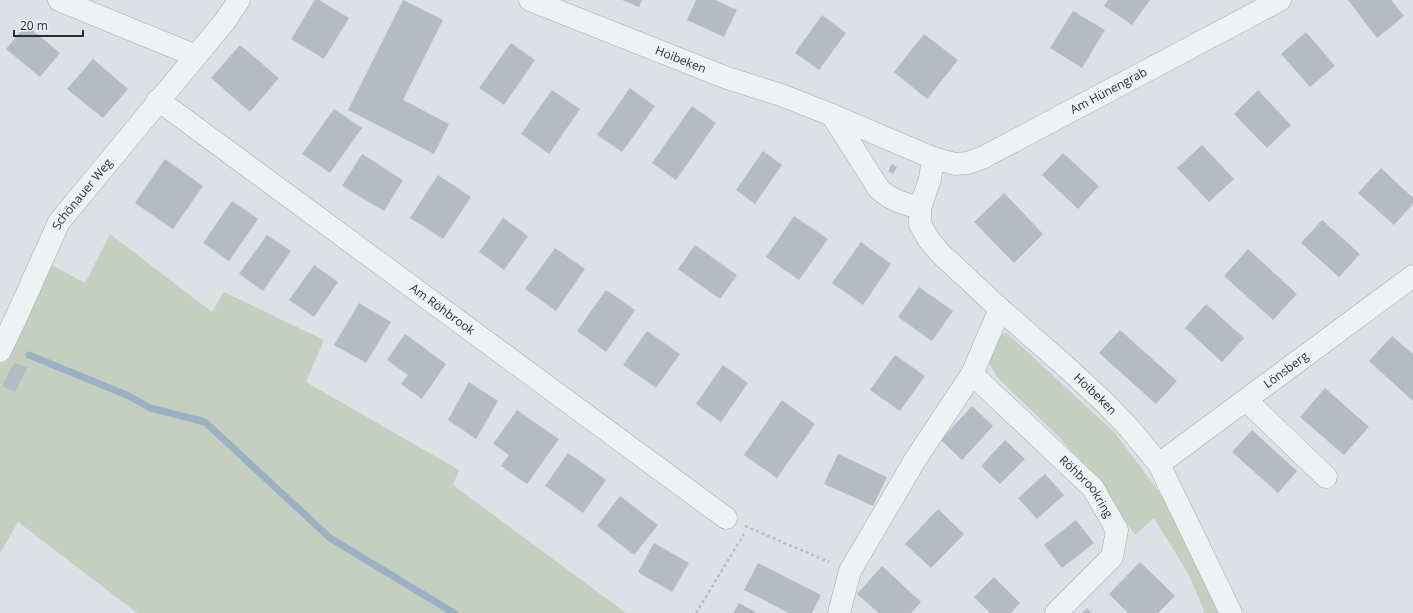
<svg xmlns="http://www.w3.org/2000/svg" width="1413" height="613" font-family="'Open Sans',sans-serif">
<rect width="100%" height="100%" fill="#dde1e6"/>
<!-- green -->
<g fill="#c4cfbf">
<path d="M110,234l102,78 12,-20 100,48 -18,42 153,88 -6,15 173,128h-489l-119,-91 -18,32v-205l42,-89 43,23z"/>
<path d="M1007,333l108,100 42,56 32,54 32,70h-16l-16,-38 -35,-57 -19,17 -35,-50 -39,-46 -64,-62 -10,-18 11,-23z"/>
</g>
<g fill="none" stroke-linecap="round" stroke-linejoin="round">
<!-- stream -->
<path stroke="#9ab1c4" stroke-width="7" d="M29,355l100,41 21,12 55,14 125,116 124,75"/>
</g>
<!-- building -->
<g fill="#b5bbc2">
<path d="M315,0h4l30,18 -25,41 -33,-20z"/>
<path d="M403,0l40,20 -40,80 46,24 -15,30 -86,-44z"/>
<path d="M622,0h20l-3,7z"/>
<path d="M696,0h19l22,10 -13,27 -37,-17z"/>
<path d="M1108,0h42l-18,25 -28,-19z"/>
<path d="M1348,0h43l13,16 -27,22z"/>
<path d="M1073,11l32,19 -23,38 -32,-20z"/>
<path d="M822,15l24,18 -27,37 -24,-17z"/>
<path d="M26,25l34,28 -20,24 -34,-28z"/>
<path d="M1306,32l29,34 -25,21 -29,-33z"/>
<path d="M924,34l34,26 -31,39 -33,-27z"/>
<path d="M511,43l24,17 -31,45 -25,-17z"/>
<path d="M240,45l39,33 -29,34 -39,-34z"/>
<path d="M93,59l35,30 -25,29 -36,-29z"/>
<path d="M630,88l25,18 -33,46 -25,-17z"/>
<path d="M552,90l28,19 -31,45 -28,-20z"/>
<path d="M1258,90l33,35 -24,23 -33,-34z"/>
<path d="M692,106l24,17 -40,57 -24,-17z"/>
<path d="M334,109l28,19 -32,45 -28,-19z"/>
<path d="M1202,145l32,34 -25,23 -32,-34z"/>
<path d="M763,151l19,14 -27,39 -19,-14z"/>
<path d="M1063,153l36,33 -21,23 -36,-34z"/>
<path d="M362,154l41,26 -19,31 -42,-25z"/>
<path d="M165,159l38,27 -30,43 -38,-26z"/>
<path d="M892,164l5,3 -4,7 -5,-3z"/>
<path d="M1381,168l32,30v6l-19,21 -36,-32z"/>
<path d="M438,175l33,22 -28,42 -33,-21z"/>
<path d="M1004,193l39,41 -29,29 -40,-41z"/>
<path d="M232,201l26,18 -29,42 -26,-18z"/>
<path d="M794,216l34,23 -29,41 -33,-23z"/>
<path d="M503,218l25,18 -24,34 -25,-18z"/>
<path d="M1322,220l38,34 -21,23 -38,-34z"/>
<path d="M267,235l24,16 -28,40 -24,-17z"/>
<path d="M861,242l30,22 -28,41 -31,-22z"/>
<path d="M695,245l42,30 -17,24 -42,-30z"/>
<path d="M555,248l30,21 -29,42 -31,-22z"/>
<path d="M1248,249l49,45 -24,26 -49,-44z"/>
<path d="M314,265l24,17 -24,35 -25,-17z"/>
<path d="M919,287l34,24 -21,30 -34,-24z"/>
<path d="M606,290l29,20 -29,42 -29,-21z"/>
<path d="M359,303l32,19 -25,41 -32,-18z"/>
<path d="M1206,304l38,34 -22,24 -37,-34z"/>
<path d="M1120,330l57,51 -21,23 -57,-51z"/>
<path d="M647,331l33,23 -24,34 -33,-23z"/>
<path d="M405,334l41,30 -24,35 -21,-15 7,-9 -21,-15z"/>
<path d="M1392,336l21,18v47l-44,-40z"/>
<path d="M895,355l30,21 -25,35 -30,-21z"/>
<path d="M14,363l14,4 -13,25 -13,-6z"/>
<path d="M723,365l25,18 -27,39 -25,-18z"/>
<path d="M469,382l29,19 -22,38 -28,-19z"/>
<path d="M1325,388l44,39 -25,28 -44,-38z"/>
<path d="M782,400l33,24 -38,54 -33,-23z"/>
<path d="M972,406l21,20 -31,34 -21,-20z"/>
<path d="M517,410l42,29 -32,45 -26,-18 8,-11 -16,-11z"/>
<path d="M1252,430l45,41 -19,22 -46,-41z"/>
<path d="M1005,440l20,19 -25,25 -19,-18z"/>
<path d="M568,453l38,27 -23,33 -38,-27z"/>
<path d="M838,454l49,23 -14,29 -49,-22z"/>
<path d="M1045,474l19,21 -27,24 -19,-21z"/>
<path d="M620,496l38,29 -24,30 -37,-29z"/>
<path d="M938,509l26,25 -33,34 -26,-24z"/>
<path d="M1076,520l18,23 -32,25 -18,-23z"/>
<path d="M654,543l35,20 -17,29 -34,-20z"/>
<path d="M1140,562l35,34 -17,17h-30l-19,-19z"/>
<path d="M758,563l63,32 -9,18h-23l-45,-23z"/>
<path d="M882,566l39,36 -10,11h-32l-22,-19z"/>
<path d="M994,577l26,26 -9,10h-21l-16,-16z"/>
<path d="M739,603l18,10h-24z"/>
<path d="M1087,608l5,5h-10z"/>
</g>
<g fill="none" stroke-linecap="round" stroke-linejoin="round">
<defs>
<g id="minor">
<path d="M59,0l137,56"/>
<path id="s1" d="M530,0l197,78 54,17 51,20 101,43 22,6 12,-1 15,-5 298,-158"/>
<path id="s2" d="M158,100l568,418"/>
<path d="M832,115l47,74c12,11 25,15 41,19"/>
<path id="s3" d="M933,158l-3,21 -10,29v16l9,16 11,13 60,56 63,55 41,38 25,26 30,36 72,149"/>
<path id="s4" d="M0,351l15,-31 44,-98 166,-201 14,-21"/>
<path id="s5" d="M972,374l121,114 24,42 -5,27 -56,56"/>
<path d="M1246,400l80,77"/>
<path id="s6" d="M1159,464l254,-188"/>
<path d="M839,613l11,-42 65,-111 57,-86 28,-65"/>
</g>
</defs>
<!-- minor casing -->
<use href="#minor" stroke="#a3a8b0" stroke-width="23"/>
<!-- path -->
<g stroke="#b7bcc1" stroke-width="2.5" stroke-dasharray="3 3" stroke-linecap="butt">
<path d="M745,526l84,36"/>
<path d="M696,613l48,-79"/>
</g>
<!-- minor -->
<use href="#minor" stroke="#eff2f5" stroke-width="22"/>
</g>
<g text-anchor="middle" stroke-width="3" stroke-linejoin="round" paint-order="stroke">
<!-- street labels -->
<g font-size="12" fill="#27303c" stroke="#ecf0f4">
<text dy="4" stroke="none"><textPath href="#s1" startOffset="162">Hoibeken</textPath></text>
<text dy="4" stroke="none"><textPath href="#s1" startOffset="627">Am Hünengrab</textPath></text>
<text dy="4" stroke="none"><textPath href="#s4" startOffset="178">Schönauer Weg</textPath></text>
<text dy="4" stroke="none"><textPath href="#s2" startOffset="353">Am Röhbrook</textPath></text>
<text dy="4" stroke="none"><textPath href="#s6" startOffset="158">Lönsberg</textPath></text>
<text dy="4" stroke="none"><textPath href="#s3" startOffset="313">Hoibeken</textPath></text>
<text dy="4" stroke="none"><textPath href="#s5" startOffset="161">Röhbrookring</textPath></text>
</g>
</g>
<!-- scale -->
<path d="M14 30v6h69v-6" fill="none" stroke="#27303c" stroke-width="2"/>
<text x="20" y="30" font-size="12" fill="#27303c" stroke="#ecf0f4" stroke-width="3" paint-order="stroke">20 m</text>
</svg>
